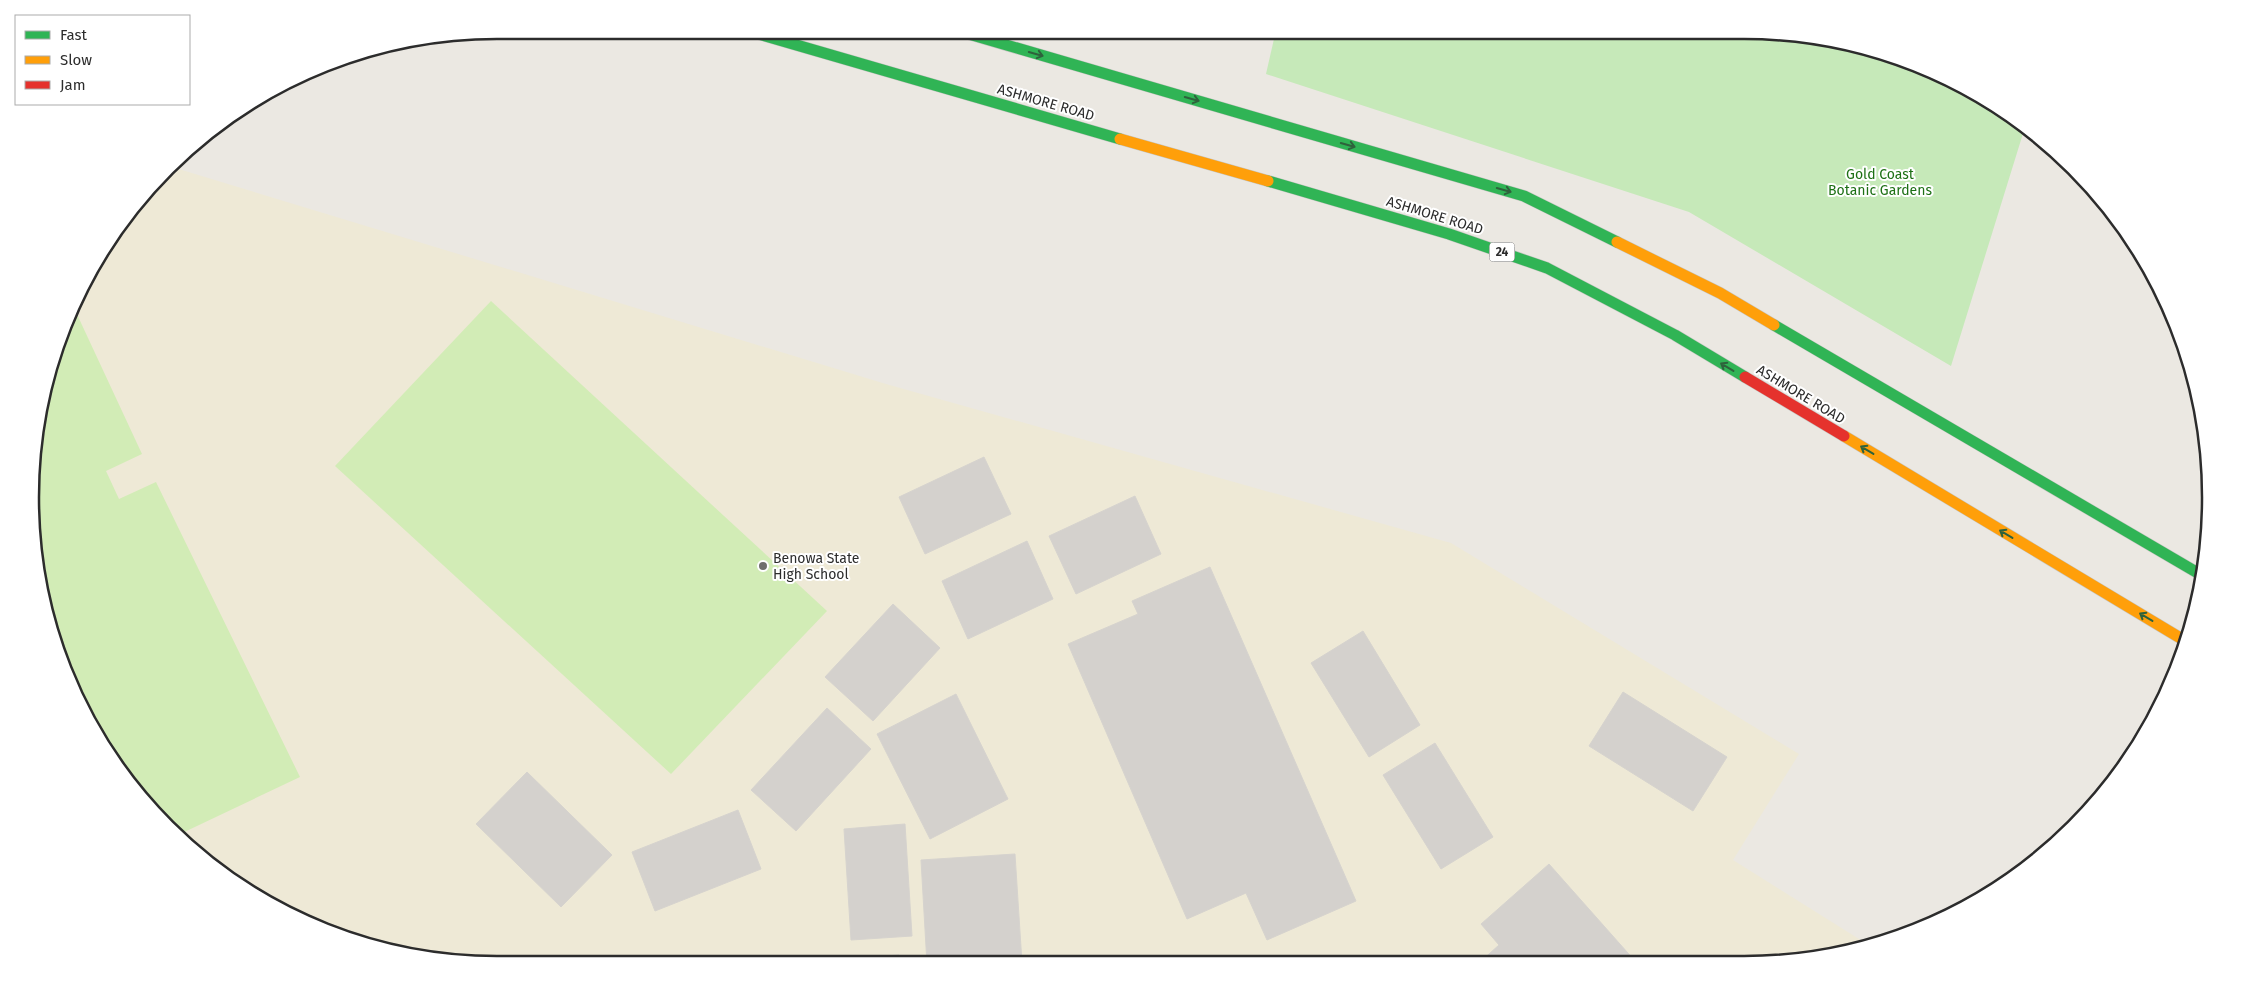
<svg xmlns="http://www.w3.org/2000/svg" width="2241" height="995" font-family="'Fira Sans',sans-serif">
<rect width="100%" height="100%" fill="#ebe8e2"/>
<!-- education -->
<path fill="#eee9d6" d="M172,167l714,217 565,159 348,211 -66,106 134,84 -62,17 -1307,4 -151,-25 -134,-72 -67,-62 -107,-399 53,-143z"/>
<!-- green -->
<path fill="#c6e9b9" d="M1276,30h468l150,25 83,38 48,34 -74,239 -262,-154 -423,-138z"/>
<!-- pitch -->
<g fill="#d2ecb6">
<path d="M491,301l336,310 -156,163 -336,-308z"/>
<path d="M75,310l67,144 -36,17 13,28 37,-17 144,295 -122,58 -32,-29 -53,-75 -54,-143 -9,-91 9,-90z"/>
</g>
<!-- building -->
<g fill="#d4d1cd" stroke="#d6d3ce">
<path d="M984,457l27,57 -86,40 -26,-57z"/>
<path d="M1135,496l26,58 -85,40 -27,-58z"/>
<path d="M1027,541l26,58 -85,40 -26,-58z"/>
<path d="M1210,567l146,334 -89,39 -21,-47 -59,26 -119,-275 70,-30 -6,-13z"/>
<path d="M893,604l47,44 -67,73 -48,-44z"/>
<path d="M1363,631l57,94 -51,32 -58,-94z"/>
<path d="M1623,692l104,65 -34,54 -104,-65z"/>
<path d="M956,694l52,105 -78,40 -53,-105z"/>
<path d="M827,708l44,41 -75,82 -45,-41z"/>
<path d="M1435,743l58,94 -52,32 -58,-94z"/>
<path d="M527,772l85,83 -51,52 -85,-83z"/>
<path d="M738,810l23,59 -106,42 -23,-59z"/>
<path d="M905,824l7,112 -61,4 -7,-111z"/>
<path d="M1015,854l7,109 -95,1 -6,-104z"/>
<path d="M1549,864l86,97 -155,1 19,-17 -18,-21z"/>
<path d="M899,955l1,9h-71v-4z"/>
</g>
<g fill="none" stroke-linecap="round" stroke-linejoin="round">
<defs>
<g id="fast">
<path d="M745,30l375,109"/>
<path d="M955,30l569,166 93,46"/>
<path d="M1268,181l181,53 98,34 128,67 70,42"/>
<path d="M1774,325l429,251"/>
</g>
<g id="slow">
<path d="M1120,139l148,42"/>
<path d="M1617,242l103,51 54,32"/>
<path d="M1844,436l343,206"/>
</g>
<path id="jam" d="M1745,377l99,59"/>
</defs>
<!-- fast casing -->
<use href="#fast" stroke="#c6c5c2" stroke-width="12"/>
<!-- slow casing -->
<use href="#slow" stroke="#c6c5c2" stroke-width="12"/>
<!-- jam casing -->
<use href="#jam" stroke="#c6c5c2" stroke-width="12"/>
<!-- fast -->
<use href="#fast" stroke="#30b455" stroke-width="11"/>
<!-- slow -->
<use href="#slow" stroke="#ff9f0a" stroke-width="11"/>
<!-- jam -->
<use href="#jam" stroke="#e5322d" stroke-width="11"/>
</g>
<!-- one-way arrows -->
<defs><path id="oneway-shaft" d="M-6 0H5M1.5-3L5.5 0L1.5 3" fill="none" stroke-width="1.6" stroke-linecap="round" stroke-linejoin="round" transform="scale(1.25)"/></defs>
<g stroke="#2e623c">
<use href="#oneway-shaft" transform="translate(1036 54) rotate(16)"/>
<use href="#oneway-shaft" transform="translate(1192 99) rotate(16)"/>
<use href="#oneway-shaft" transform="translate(1348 145) rotate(16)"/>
<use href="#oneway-shaft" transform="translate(1504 190) rotate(16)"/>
<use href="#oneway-shaft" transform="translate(1727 367) rotate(-149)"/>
<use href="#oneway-shaft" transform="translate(1867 450) rotate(-149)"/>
<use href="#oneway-shaft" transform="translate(2006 534) rotate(-149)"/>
<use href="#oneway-shaft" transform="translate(2146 617) rotate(-149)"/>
</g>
<!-- markers -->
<circle fill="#6f6e6c" stroke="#fff" stroke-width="2" cx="763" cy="566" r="5"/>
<g text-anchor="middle" stroke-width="4" stroke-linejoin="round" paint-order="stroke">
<!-- shield labels -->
<rect fill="#fff" stroke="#6b6b6b" stroke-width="1" x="1489.5" y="242.5" width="25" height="19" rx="4"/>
<g font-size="12" font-weight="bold" fill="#2c2c2c">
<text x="1502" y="256">24</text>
</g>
<!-- street labels -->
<g font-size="14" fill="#2c2c2c" stroke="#fff">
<text transform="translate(1046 102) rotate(16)" y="5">ASHMORE ROAD</text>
<text transform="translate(1435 215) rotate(17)" y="5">ASHMORE ROAD</text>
<text transform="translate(1801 394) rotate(31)" y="5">ASHMORE ROAD</text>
</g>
<!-- park labels -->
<g font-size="14" fill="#1d7015" stroke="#fff">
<text x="1880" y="179">Gold Coast<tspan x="1880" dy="16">Botanic Gardens</tspan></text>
</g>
<!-- poi labels -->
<g font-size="14" fill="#2c2c2c" stroke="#fff" text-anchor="start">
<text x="773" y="563">Benowa State<tspan x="773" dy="16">High School</tspan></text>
</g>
</g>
<!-- crop -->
<path d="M0 0H2241V995H0ZM497 39H1744A458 458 0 0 1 2202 497V498A458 458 0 0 1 1744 956H497A458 458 0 0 1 39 498V497A458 458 0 0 1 497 39Z" fill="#fff" fill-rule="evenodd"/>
<path fill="none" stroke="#2c2c2c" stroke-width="2.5" d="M497 39H1744A458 458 0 0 1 2202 497V498A458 458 0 0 1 1744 956H497A458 458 0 0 1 39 498V497A458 458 0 0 1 497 39Z"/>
<!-- legend -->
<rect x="15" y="15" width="175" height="90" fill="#ffffff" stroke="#ababab"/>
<rect x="25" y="31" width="25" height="8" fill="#30b455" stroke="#ababab"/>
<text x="60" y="40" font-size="15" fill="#2c2c2c">Fast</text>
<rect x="25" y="56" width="25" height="8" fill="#ff9f0a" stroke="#ababab"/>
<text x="60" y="65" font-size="15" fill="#2c2c2c">Slow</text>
<rect x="25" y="81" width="25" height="8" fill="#e5322d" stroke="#ababab"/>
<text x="60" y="90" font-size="15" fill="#2c2c2c">Jam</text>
</svg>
